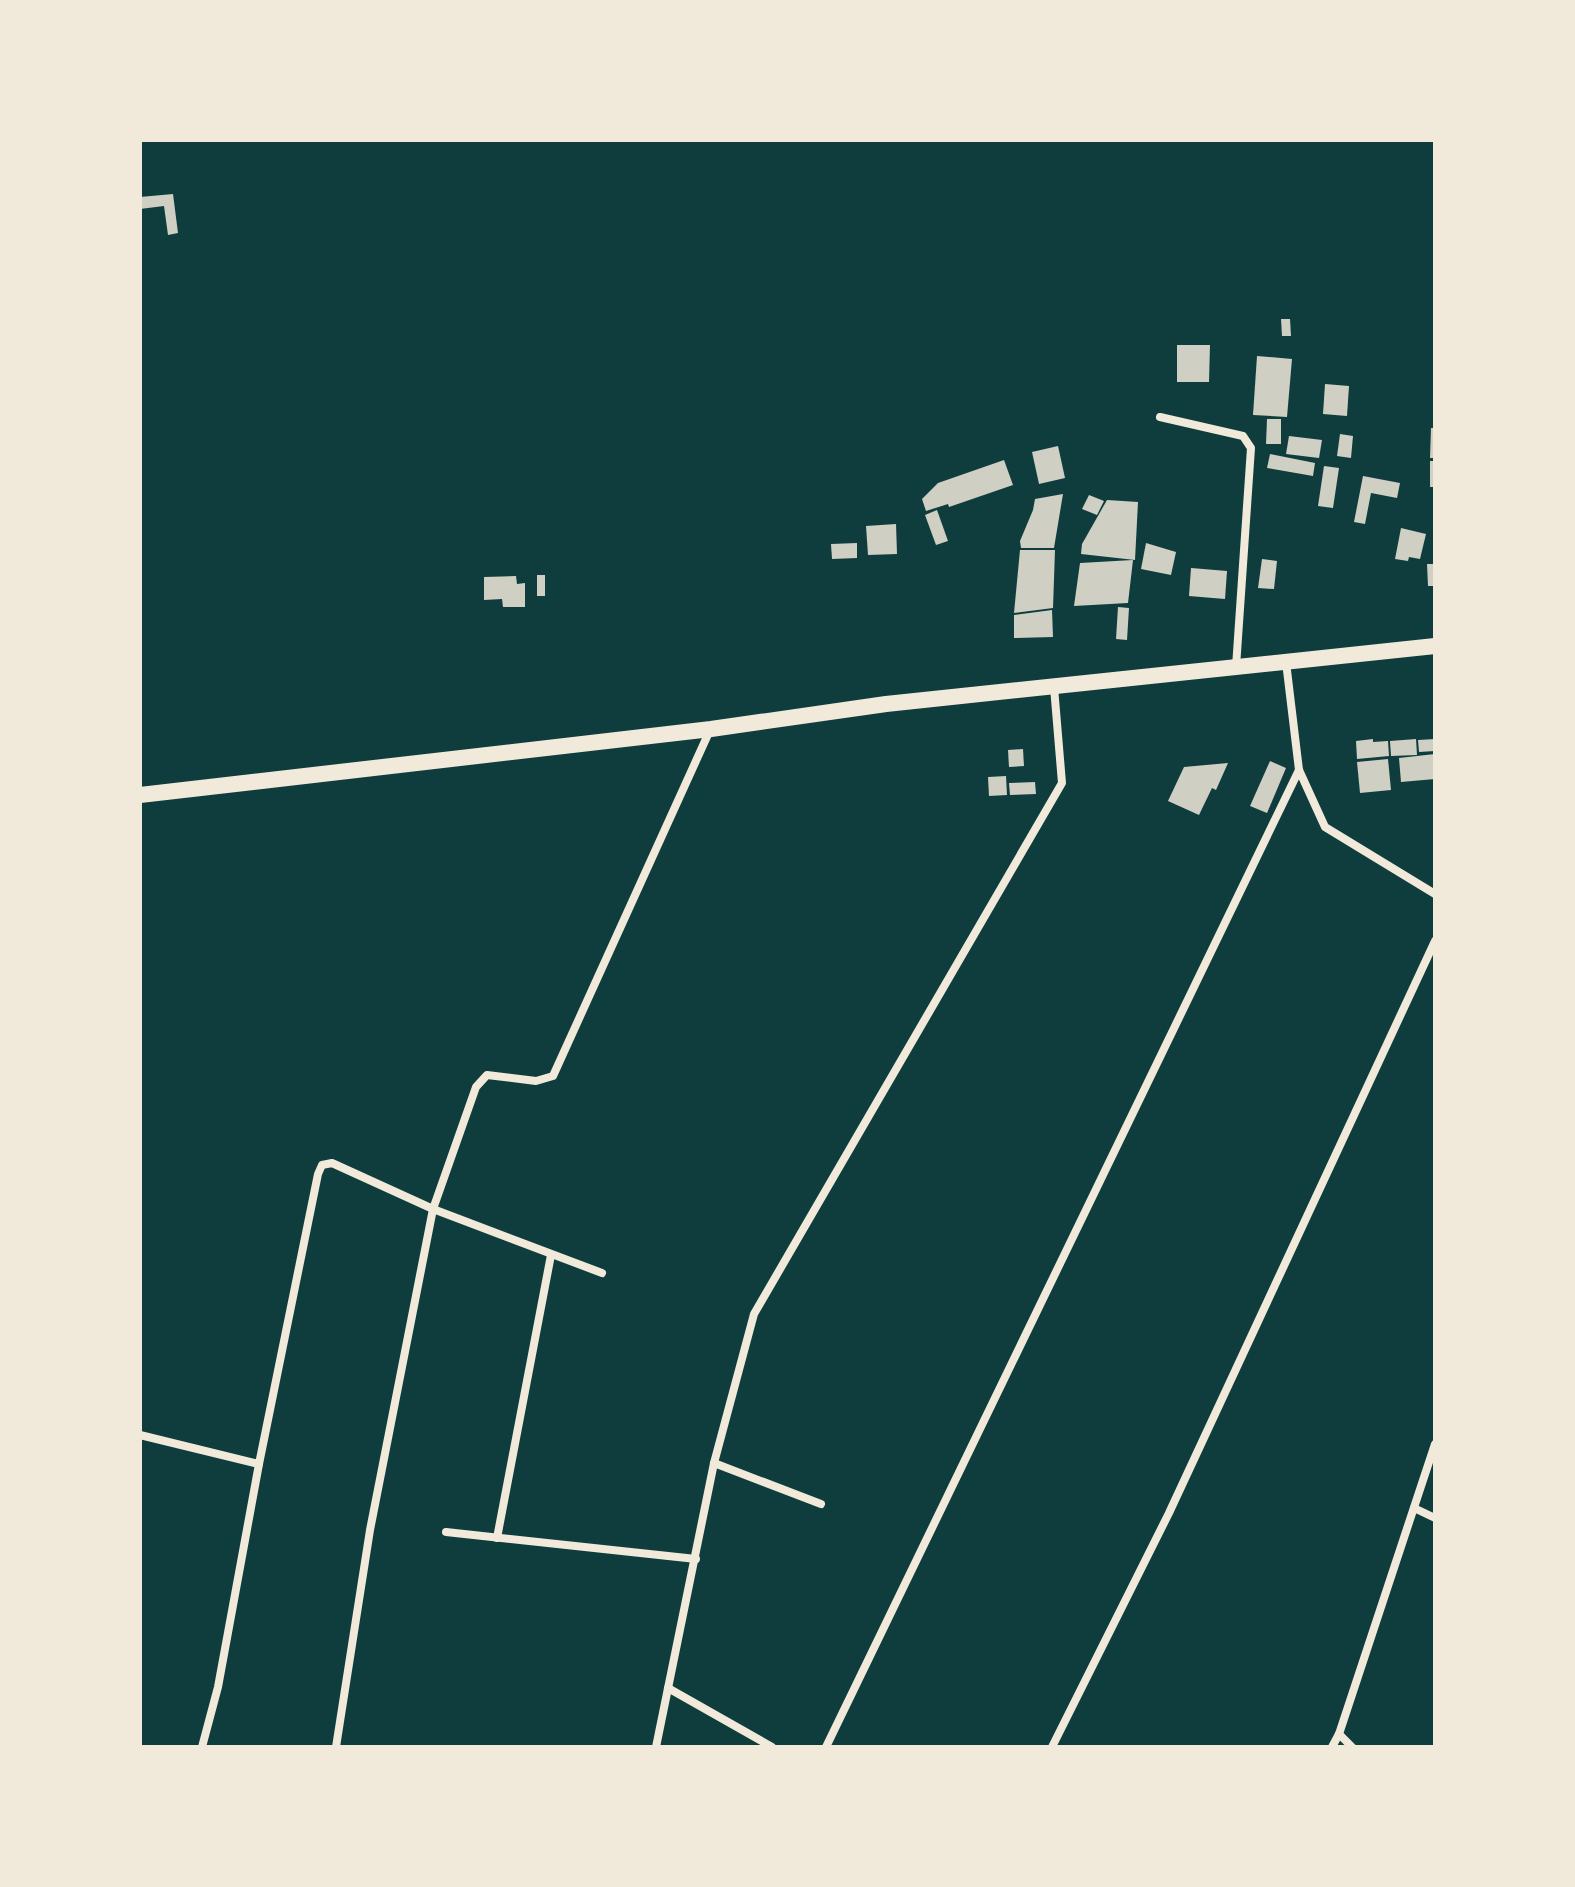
<svg xmlns="http://www.w3.org/2000/svg" width="1575" height="1887" font-family="Mulish,sans-serif">
<rect width="100%" height="100%" fill="#0f3d3e"/>
<!-- building -->
<g fill="#cfcfc3">
<path d="M173,194l5,39 -10,2 -4,-29 -24,3v-12z"/>
<path d="M1281,319h9l1,17h-9z"/>
<path d="M1177,345h33l-1,37h-32z"/>
<path d="M1257,356l35,3 -5,58 -34,-2z"/>
<path d="M1325,384l24,2 -2,30 -24,-2z"/>
<path d="M1267,419h14v25h-15z"/>
<path d="M1431,428h4v30h-5z"/>
<path d="M1340,434l13,2 -2,22 -14,-2z"/>
<path d="M1289,436l33,4 -3,18 -33,-4z"/>
<path d="M1058,446l7,32 -26,6 -7,-32z"/>
<path d="M1270,454l45,9 -2,13 -46,-8z"/>
<path d="M1004,460l9,25 -64,22 -1,-3 -22,7 -4,-12 16,-16z"/>
<rect x="1430" y="461" width="5" height="26"/>
<path d="M1324,466l15,2 -6,40 -15,-2z"/>
<path d="M1363,476l37,7 -3,15 -26,-5 -6,31 -11,-2z"/>
<path d="M1063,494l-9,54h-33l-1,-7 13,-31 2,-11z"/>
<path d="M1089,495l15,6 -7,14 -15,-6z"/>
<path d="M1107,500l31,2 -3,58 -54,-6 1,-10z"/>
<path d="M937,510l11,31 -12,4 -11,-30z"/>
<path d="M896,524l1,30 -29,1 -2,-29z"/>
<path d="M1401,528l25,6 -6,25 -11,-2 -1,4 -13,-2z"/>
<path d="M857,543v15l-25,1 -1,-15z"/>
<path d="M1146,543l30,9 -5,23 -30,-6z"/>
<path d="M1020,550h35l-2,58 -39,5z"/>
<path d="M1262,559l15,2 -3,28 -16,-1z"/>
<path d="M1133,560l-5,43 -54,3 6,-43z"/>
<path d="M1427,564h8v22h-7z"/>
<path d="M1191,568l36,3 -2,28 -36,-3z"/>
<rect x="537" y="575" width="8" height="21"/>
<path d="M516,576l1,8 8,-1v24h-22l-1,-8 -18,1v-23z"/>
<path d="M1118,607l11,1 -2,32 -11,-1z"/>
<path d="M1052,610l1,27 -39,1v-23z"/>
<path d="M1373,739v3l15,-1 1,15 -32,3 -1,-18z"/>
<path d="M1416,739l1,16 -26,1 -1,-15z"/>
<path d="M1435,739v12l-16,1 -1,-12z"/>
<path d="M1023,749l1,17 -15,1 -1,-17z"/>
<path d="M1435,754v25l-34,3 -2,-24z"/>
<path d="M1388,759l3,31 -31,3 -3,-31z"/>
<path d="M1270,761l16,7 -19,45 -17,-7z"/>
<path d="M1228,763l-12,27 -4,-2 -13,27 -31,-14 16,-34z"/>
<path d="M1006,776l1,19 -18,1 -1,-19z"/>
<path d="M1035,782l1,12 -26,1 -1,-12z"/>
</g>
<g fill="none" stroke-linecap="round" stroke-linejoin="round">
<!-- minor -->
<g stroke="#f1e9da" stroke-width="8">
<path d="M1160,417l83,19 8,12 -15,219"/>
<path d="M1286,662l13,108 26,57 110,67"/>
<path d="M140,1435l119,29"/>
<path d="M714,1463l107,41"/>
<path d="M1414,1508l21,10"/>
<path d="M446,1532l250,27"/>
<path d="M497,1538l54,-283"/>
<path d="M668,1688l104,59"/>
<path d="M1339,1734l13,13"/>
<path d="M202,1747l16,-60 41,-223 59,-290 4,-9 10,-2 101,46 169,64"/>
<path d="M336,1747l34,-217 63,-321 43,-122 11,-12 49,6 17,-5 157,-346"/>
<path d="M656,1747l58,-284 40,-149 308,-531 -8,-96"/>
<path d="M826,1747l473,-977"/>
<path d="M1052,1747l117,-234 266,-572"/>
<path d="M1332,1747l7,-13 96,-290"/>
</g>
<!-- trunk -->
<path stroke="#f1e9da" stroke-width="16" d="M140,795l571,-66 175,-25 549,-58"/>
</g>
<!-- border -->
<rect width="1575" height="1887" fill="none" stroke="#f1e9da" stroke-width="284"/>
</svg>
